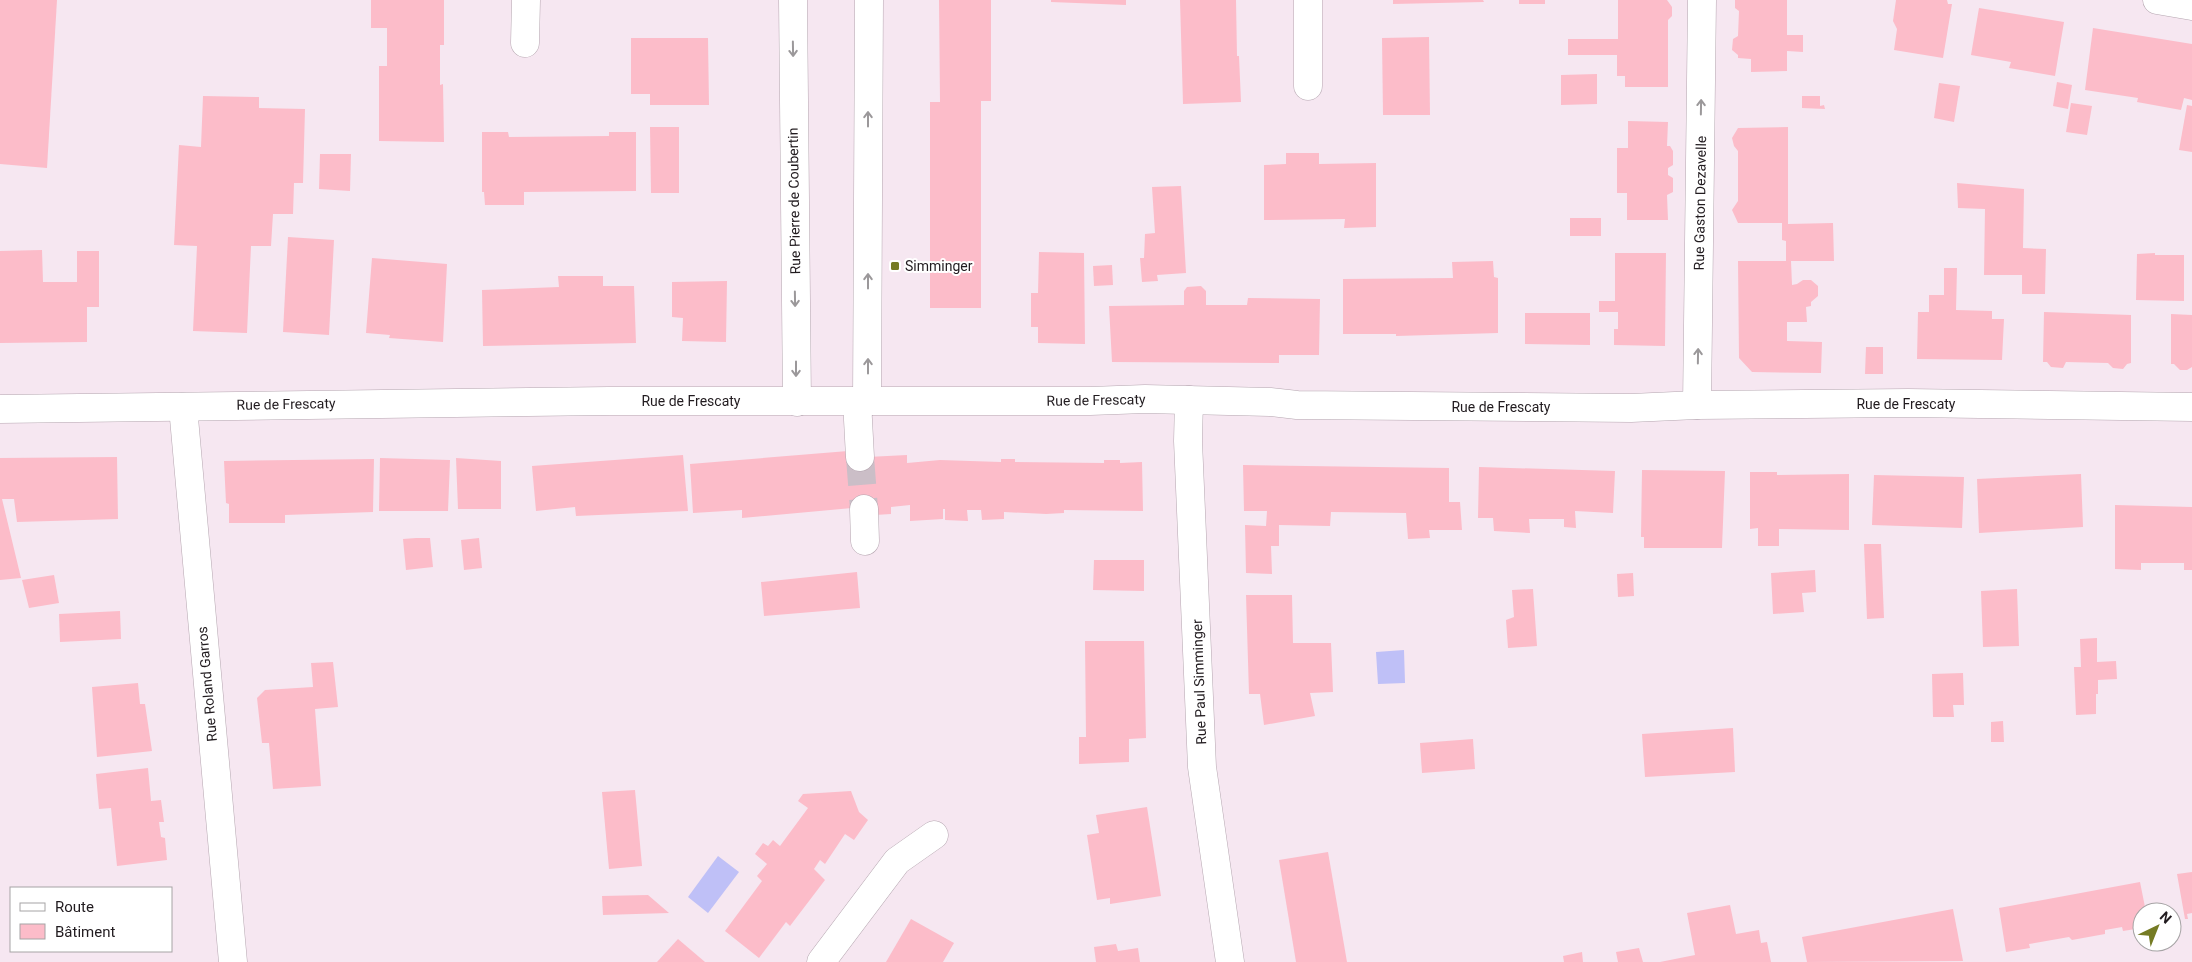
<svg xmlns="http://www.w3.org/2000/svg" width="2192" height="962" font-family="Roboto,sans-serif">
<rect width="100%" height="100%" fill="#f6e7f1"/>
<!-- water -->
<g fill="#bfc0f7">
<path d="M1404,650l1,33 -27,1 -2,-32z"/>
<path d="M718,856l21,16 -31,41 -20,-16z"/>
</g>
<!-- building -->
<g fill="#fcbcc9">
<path d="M0,0h57l-10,168 -47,-4z"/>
<path d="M371,0h73v45h-4v40l3,-1 1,58 -65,-1v-75h8v-38h-16z"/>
<path d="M939,0h52v101h-10v207h-51v-206h10z"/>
<path d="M1051,0h75v5l-75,-3z"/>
<path d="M1180,0h56l1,56h2l2,46 -58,2z"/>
<path d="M1393,0h90l1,2 -91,2z"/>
<rect x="1519" y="0" width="26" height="4"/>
<path d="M1618,0h49l5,7v9l-4,4v67h-43v-11h-8v-21h-49v-16h50z"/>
<path d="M1735,0h52v35h16v17l-16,-1v20l-36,1v-13l-13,-1v-3l-6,-5 1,-11 5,-3 1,-25 -4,-3z"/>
<path d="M1896,0h51l1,4h4l-9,54 -49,-8 3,-21 -4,-8z"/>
<path d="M1979,8l85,14 -9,54 -46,-8 2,-6 -40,-7z"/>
<path d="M2093,28l99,16v56l-8,-2 -3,12 -44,-8 1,-4 -53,-8z"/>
<path d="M1429,37l1,78h-47l-1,-77z"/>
<path d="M631,38h77l1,67h-59v-11h-19z"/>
<path d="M1597,74v30l-36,1v-30z"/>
<path d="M2057,82l15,3 -4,24 -15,-3z"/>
<path d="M1939,83l21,3 -6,36 -20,-4z"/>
<path d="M203,96l56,1v11l46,1 -2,74h-9l-1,31h-20l-2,32h-20l-4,87 -54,-2 4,-85 -23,-1 5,-100 22,2z"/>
<path d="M1802,96h18v10l4,-1 1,4 -23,-1z"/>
<path d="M2071,103l21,3 -5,29 -21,-3z"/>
<path d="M2187,105l5,1v46l-13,-2z"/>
<path d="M1628,121l40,1 -1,24h3l3,5v14l-5,3v7l5,3v14l-6,3 1,25h-41v-27h-10v-45h11z"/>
<path d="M650,127h29v66h-28z"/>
<path d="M1788,127v97l45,-1 1,38h-43l1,24 5,-1 6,-4h8l7,6v10l-7,6v4l-5,1 1,15h-20v19l35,1 -1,31 -69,-1 -13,-14 -1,-97h48v-20l-4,-1v-17h-44l-6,-13 6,-9v-50l-4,-5 -2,-8 6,-10z"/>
<path d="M482,132h26l1,5 100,-1v-4h27v59l-112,1v13h-39l-1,-13h-2z"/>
<path d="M1286,153h33v11l57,-1v64l-32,1 1,-9 -81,1v-55l22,-1z"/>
<path d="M320,154h31l-1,37 -31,-2z"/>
<path d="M1957,183l67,6 -1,59 23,1 -1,45h-23v-19h-38l1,-66 -27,-1z"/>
<path d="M1181,186l5,87 -29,2 1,6 -16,1 -2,-24h4l1,-24 10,-1 -3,-46z"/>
<rect x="1570" y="218" width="31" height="18"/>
<path d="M288,237l46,3 -5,95 -46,-3z"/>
<path d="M42,250l1,32h34v-31h22v56h-12v35l-87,1v-92z"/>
<path d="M1039,252l45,1 1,91 -47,-1v-16h-7v-34h7z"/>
<path d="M1615,253h51l-1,93 -51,-1v-16h4v-17h-19v-11h16z"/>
<path d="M2155,253v2h29v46l-48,-1 1,-46z"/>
<path d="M372,258l75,6 -4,78 -54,-4 1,-3 -24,-2z"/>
<path d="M1493,261l1,16 4,1v55l-102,3v-2h-53v-55l110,-1 -1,-16z"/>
<path d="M1112,265l1,20 -19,1 -1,-20z"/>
<path d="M1944,268h13l-1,42 36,1v8h12l-2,41 -85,-1 1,-47h11v-17h15z"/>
<path d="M558,276h45v10h31l2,57 -153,3 -1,-56 77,-3z"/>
<path d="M727,281l-1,61 -44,-1 1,-23 -11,-1v-35z"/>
<path d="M1201,286l5,5v14h41l1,-7 72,1 -1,56h-40v8l-167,-1 -3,-56 75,-1v-14l3,-4z"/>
<path d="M2044,312l87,3v48l-4,1 -4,5 -10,-1 -5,-5 -42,-1 -3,6 -12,-1 -4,-5h-4z"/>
<path d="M1525,313h65v32l-65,-1z"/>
<path d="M2171,314l21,1v52l-5,3h-7l-6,-6h-3z"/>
<path d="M1866,347h17v27h-18z"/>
<path d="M848,451v7l59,-3v8l33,-3 61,2v-3h14v3l89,1v-3h16v3l22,-1 1,49 -79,-1v3l-18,1 -42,-2v7l-22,1 -1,-10h-14l1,11 -23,-1v-11h-2v10l-33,2v-16l-19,2v7l-16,1 -23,-7 -110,10v-8l-49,3 -3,-49z"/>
<path d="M683,455l5,56 -112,5 -1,-9 -39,4 -4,-45z"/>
<path d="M117,457l1,62 -101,3 -3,-23h-12l19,79 -21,2v-122z"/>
<path d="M380,458l70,2 -2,51h-69z"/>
<path d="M456,458l45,3v48h-43z"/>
<path d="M374,459l-1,53 -88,3v8h-56v-19l-3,-1 -2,-42z"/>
<path d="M1243,465l206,3v34h11l2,28h-33l1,8 -22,1 -2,-26 -75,-1 -1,14 -51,-1v21h-8l1,28 -26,-1 -1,-48 21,1 1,-15h-23z"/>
<path d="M1479,467l136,4 -2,42 -38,-2 1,17 -12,-1v-8h-35l1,14 -36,-2 -1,-13h-15z"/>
<path d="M1642,470l83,1 -3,77h-78v-11h-3z"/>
<path d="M1750,472h27v3l72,-1v56l-70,-1v17h-21v-18l-8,1z"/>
<path d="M2081,474l2,53 -104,6 -2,-54z"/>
<path d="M1874,475l90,2 -2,51 -90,-3z"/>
<path d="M2115,505l77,2v63h-8v-7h-43v7l-26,-1z"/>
<path d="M416,538h14l3,29 -27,3 -3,-31z"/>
<path d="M479,538l3,30 -18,2 -3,-30z"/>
<path d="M1864,544h17l3,74 -17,1z"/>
<path d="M1094,560h50v31l-51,-1z"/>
<path d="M1815,570l1,22 -14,1 2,19 -31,2 -2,-41z"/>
<path d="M857,572l3,36 -96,8 -3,-34z"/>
<path d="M1633,573l1,23 -16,1 -1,-23z"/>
<path d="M54,575l5,28 -30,5 -7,-28z"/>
<path d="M1533,589l4,57 -29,2 -2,-28 8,-3 -2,-27z"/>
<path d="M2017,589l2,57 -36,1 -2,-56z"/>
<path d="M1246,595h46l1,48h38l2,49 -23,1 5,23 -51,9 -4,-31h-11z"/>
<path d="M120,611l1,28 -61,3 -1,-28z"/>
<path d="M2097,638v24l19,-1 1,18 -19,1v14h-2v20l-20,1 -2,-48h7l-1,-28z"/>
<path d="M1085,641h59l2,97 -17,1v23l-50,2v-27h7z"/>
<path d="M333,662l5,45 -23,2 6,77 -48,3 -4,-46h-7l-5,-45 8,-8 48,-3 -2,-24z"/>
<path d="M1963,673l1,32h-11l1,12h-21l-1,-43z"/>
<path d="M138,683l2,21h5l7,47 -55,6 -5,-70z"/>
<path d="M2003,721l1,21h-13v-20z"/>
<path d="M1733,728l2,44 -90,5 -3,-43z"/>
<path d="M1473,739l2,30 -53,4 -2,-30z"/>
<path d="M148,768l3,33 10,-1 3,22h-5l2,15 4,1 2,22 -50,6 -6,-58 -12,1 -3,-35z"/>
<path d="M635,790l7,76 -33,3 -7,-77z"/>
<path d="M851,791l8,21 9,8 -14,20 -9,-6 -20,30 -5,-4 -6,9 11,11 -35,46 -4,-4 -27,36 -34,-27 37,-50 -5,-5 10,-12 -12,-10 8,-11 5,3 5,-6 7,6 28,-38 -10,-7 5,-7z"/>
<path d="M1147,807l14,89 -51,8v-6l-13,2 -10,-65 12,-2 -3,-18z"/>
<path d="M1328,852l19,110h-51l-17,-102z"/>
<path d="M2192,872v41l-5,1 1,5h-3l-8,-45z"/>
<path d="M2140,882l6,30h-4v16l-19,3 -1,-4 -17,3v4l-33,6 -3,-3 -40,7 1,4 -24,4 -7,-44z"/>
<path d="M648,895l21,18 -66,2 -1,-19z"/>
<path d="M1730,905l6,29 23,-4 2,13 6,-1 4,20h-111l35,-7 -8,-42z"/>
<path d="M1953,909l10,52 -156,1 -5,-25z"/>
<path d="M911,919l43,24 -11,19h-57z"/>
<path d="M678,939l27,23h-48z"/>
<path d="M1116,944l2,7 20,-3 2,14h-44l-2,-15z"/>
<path d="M1639,948l4,14h-25l-2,-10z"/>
<path d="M1582,952l1,10h-19l-1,-6z"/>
</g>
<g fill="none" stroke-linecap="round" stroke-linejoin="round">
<!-- minor-tunnel -->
<path stroke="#cbbec7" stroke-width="28" stroke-dasharray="28 14" stroke-linecap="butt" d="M860,457l4,52"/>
<defs>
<g id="minor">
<path d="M793,0l4,402"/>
<path d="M2157,0l35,6"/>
<path d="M525,43l1,-43"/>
<path d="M1308,86v-86"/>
<path d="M1189,400l-1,41 14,326 28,195"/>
<path d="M857,401l3,56"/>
<path d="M867,402l2,-402"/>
<path d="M1697,405l5,-405"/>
<path d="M183,407l50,555"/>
<path d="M0,409l609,-8h481l55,-2 125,3 27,3 334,3 66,-3 211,-2 284,4"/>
<path d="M864,509l1,32"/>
<path d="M821,962l76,-101 37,-26"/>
</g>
</defs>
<!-- minor casing -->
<use href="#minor" stroke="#b5a6b0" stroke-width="29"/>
<!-- minor -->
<use href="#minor" stroke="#fff" stroke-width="28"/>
</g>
<!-- one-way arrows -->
<defs><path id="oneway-shaft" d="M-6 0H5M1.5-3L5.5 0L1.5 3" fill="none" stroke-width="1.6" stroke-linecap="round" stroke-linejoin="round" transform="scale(1.25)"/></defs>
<g stroke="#9b989a">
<use href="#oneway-shaft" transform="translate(793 49) rotate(89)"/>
<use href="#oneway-shaft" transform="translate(1701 107) rotate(-89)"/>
<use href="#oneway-shaft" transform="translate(868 119) rotate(-90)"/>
<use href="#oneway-shaft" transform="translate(868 281) rotate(-90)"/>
<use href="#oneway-shaft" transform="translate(795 299) rotate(89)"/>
<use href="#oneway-shaft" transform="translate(1698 356) rotate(-89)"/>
<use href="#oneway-shaft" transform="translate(868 366) rotate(-90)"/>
<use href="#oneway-shaft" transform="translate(796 369) rotate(90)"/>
</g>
<!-- markers -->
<rect fill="#757b24" stroke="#fff" stroke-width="2" x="890" y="261" width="10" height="10" rx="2.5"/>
<g text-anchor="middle" stroke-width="4" stroke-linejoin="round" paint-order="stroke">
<!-- street labels -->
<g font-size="14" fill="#211b1f" stroke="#fff">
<text transform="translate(794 201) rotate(-91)" y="5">Rue Pierre de Coubertin</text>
<text transform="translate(1700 203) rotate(-89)" y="5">Rue Gaston Dezavelle</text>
<text transform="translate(1096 400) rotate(-1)" y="5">Rue de Frescaty</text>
<text x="691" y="406">Rue de Frescaty</text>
<text transform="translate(286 404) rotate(-1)" y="5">Rue de Frescaty</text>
<text x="1906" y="409">Rue de Frescaty</text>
<text x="1501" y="412">Rue de Frescaty</text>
<text transform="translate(1199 682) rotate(-92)" y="5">Rue Paul Simminger</text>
<text transform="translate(207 684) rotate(-95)" y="5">Rue Roland Garros</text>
</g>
<!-- poi labels -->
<g font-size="14" fill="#211b1f" stroke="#fff" text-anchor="start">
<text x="905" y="271">Simminger</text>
</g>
</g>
<!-- legend -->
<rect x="10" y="887" width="162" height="65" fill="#ffffff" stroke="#a6a4a5"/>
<rect x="20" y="903" width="25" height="8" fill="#ffffff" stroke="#a6a4a5"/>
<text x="55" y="912" font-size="15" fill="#211b1f">Route</text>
<rect x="20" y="924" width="25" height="15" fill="#fcbcc9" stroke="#a6a4a5"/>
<text x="55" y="937" font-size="15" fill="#211b1f">Bâtiment</text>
<!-- north arrow -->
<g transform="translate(2157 927) rotate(43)"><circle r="24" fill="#ffffff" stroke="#a6a4a5"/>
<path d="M0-4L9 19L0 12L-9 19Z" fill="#757b24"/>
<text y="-8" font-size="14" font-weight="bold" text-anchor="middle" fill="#211b1f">N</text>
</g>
</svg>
